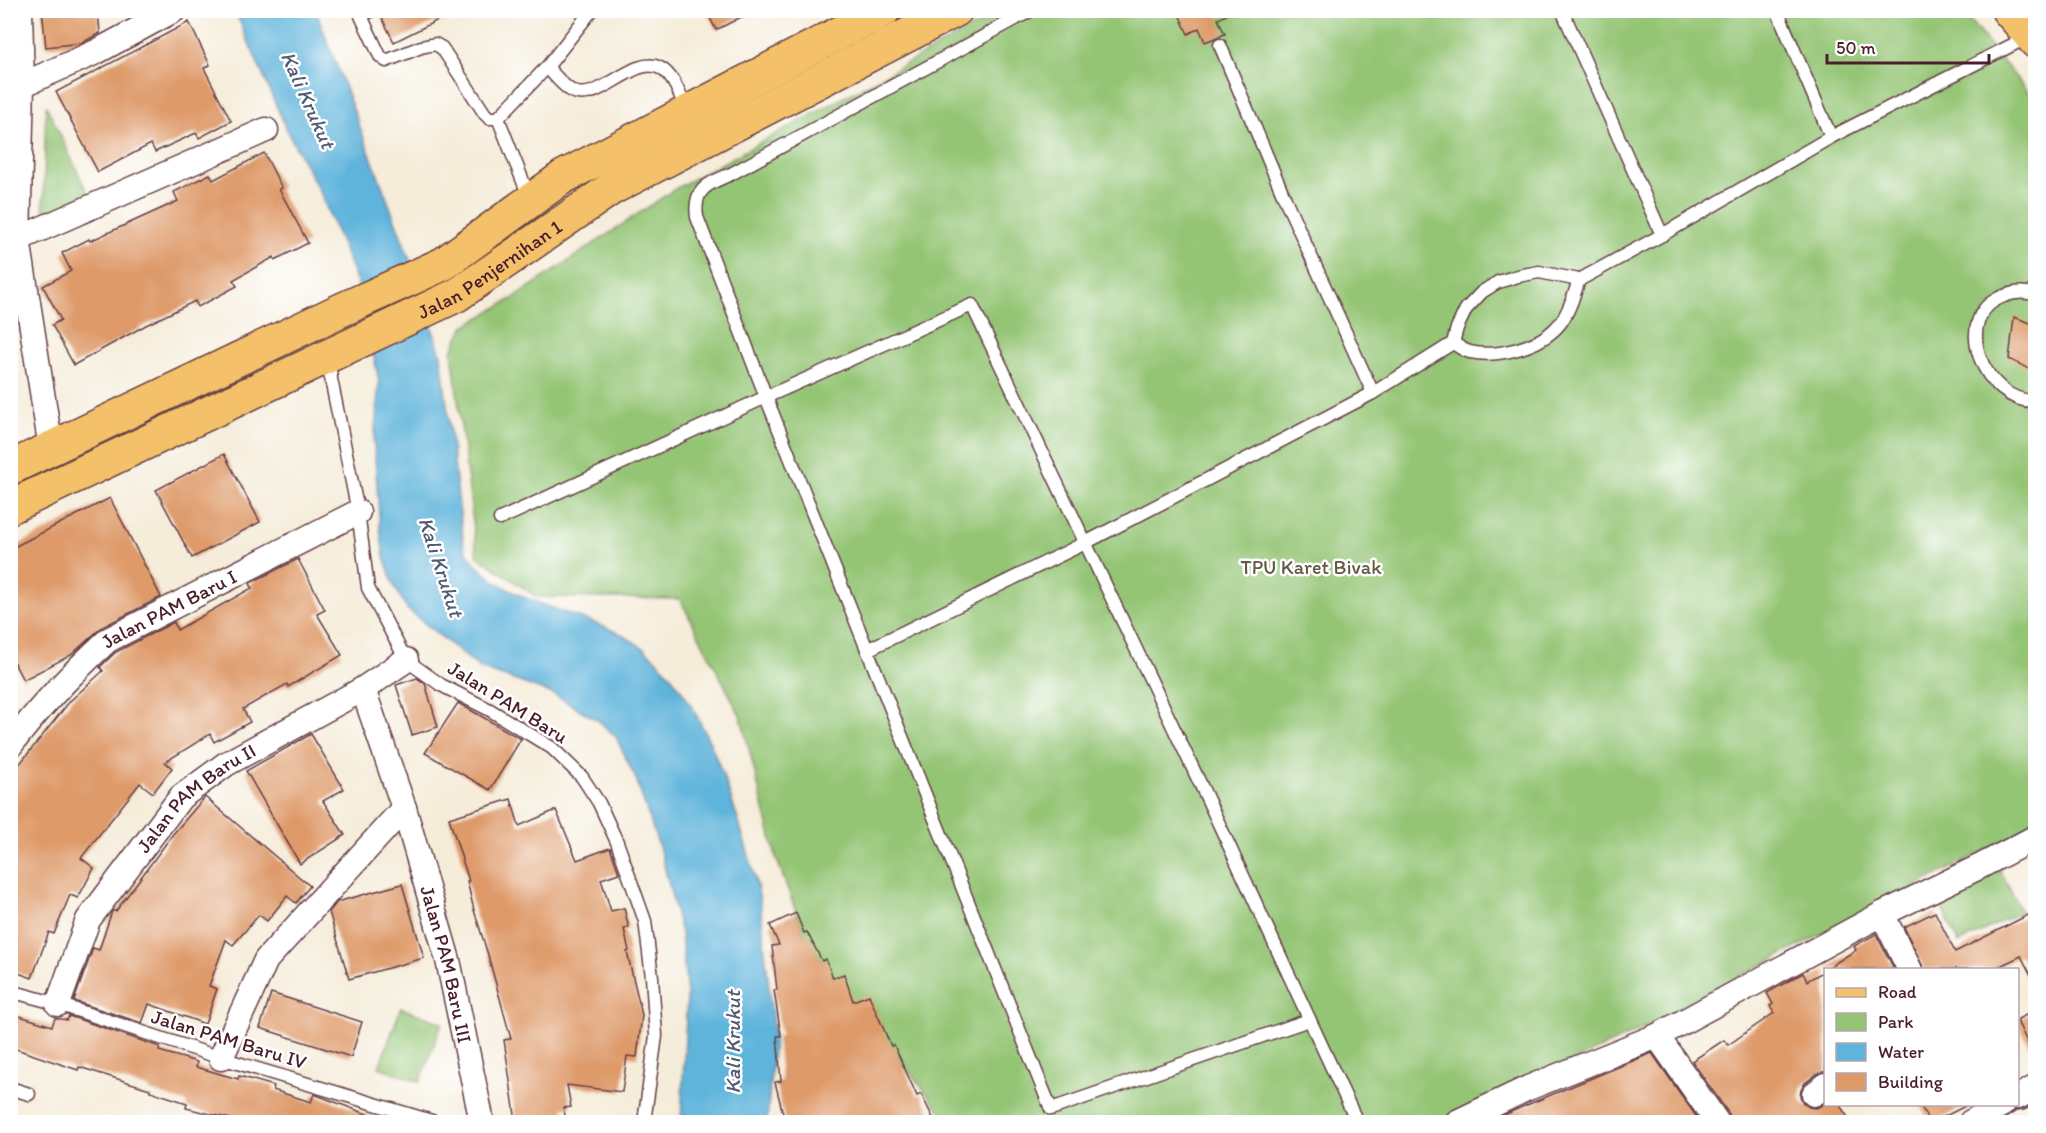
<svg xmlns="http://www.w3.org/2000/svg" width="2046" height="1133" font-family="Itim,sans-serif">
<rect width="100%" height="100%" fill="#fff"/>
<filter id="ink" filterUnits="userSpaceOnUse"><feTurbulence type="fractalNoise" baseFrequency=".0167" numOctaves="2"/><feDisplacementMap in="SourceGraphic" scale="12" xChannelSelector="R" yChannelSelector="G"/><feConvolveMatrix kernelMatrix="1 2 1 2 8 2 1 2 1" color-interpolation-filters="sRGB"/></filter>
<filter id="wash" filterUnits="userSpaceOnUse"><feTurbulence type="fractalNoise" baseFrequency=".008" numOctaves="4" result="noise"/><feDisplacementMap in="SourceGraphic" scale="24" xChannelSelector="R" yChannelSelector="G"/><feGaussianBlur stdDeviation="1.35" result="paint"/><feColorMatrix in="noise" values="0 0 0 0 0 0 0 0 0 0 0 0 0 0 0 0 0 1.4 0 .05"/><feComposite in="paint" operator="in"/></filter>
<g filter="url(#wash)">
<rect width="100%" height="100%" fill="#f5ecd9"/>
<!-- green -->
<g fill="#94c574" stroke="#6f7250" stroke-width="1.5">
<path d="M1003,11h959l73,90v724l-328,168 -67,37 -199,92h-484l-18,-13 -114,-143 -22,-35 -27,-74 -35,-140 -61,-118 -143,-2 -60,-41 -25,-205 11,-24 49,-28 163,-110z"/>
<path d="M46,105l46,97 -49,20z"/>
<path d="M1999,867l22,45 -62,31 -22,-45z"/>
<path d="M401,1008l41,15 -22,59 -41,-15z"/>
</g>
<!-- water -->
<path fill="#5eb4db" stroke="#546a83" stroke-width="1.5" d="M235,11h81l94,249 31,95 23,192c30,56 109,61 160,89 65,34 95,124 116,190 7,25 16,49 20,75l14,135 -7,86h-86l6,-127 -6,-62 -20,-80 -25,-74 -20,-42 -17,-16 -46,-27 -73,-26 -72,-58 -14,-24 -10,-30 -4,-27 -6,-86 5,-62 -21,-97 -38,-92 -31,-57z"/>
<g id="blocks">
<!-- building -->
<g fill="#de9a69">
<path d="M42,10h56l2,23 -18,10 -36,4z"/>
<path d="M381,10h77l-64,32 -14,-28z"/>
<path d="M706,10h49l-39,20z"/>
<path d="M1177,10h59l-18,9 7,15 -20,8 -6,-14 -11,6z"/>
<path d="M189,22l21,43 -6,3 27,53 -32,17 -3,-5 -41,19 -4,-8 -53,28 -42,-80z"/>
<path d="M264,153l18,35 -3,1 29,54 -33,17 -1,-3 -41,23 4,6 -39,21 -3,-6 -49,24 -72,40 -22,-40 9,-5 -18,-34 28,-15 -9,-18 27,-14 1,2 88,-40 -4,-9 36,-18 3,6z"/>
<path d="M2014,317l22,8v47l-27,-13z"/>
<path d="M224,454l36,68 -68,36 -36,-68z"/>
<path d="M110,498l51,99 -59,30 -31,28 -48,25 -13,-25v-106z"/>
<path d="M298,559l27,51 -8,4 25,41 -54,32 -1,-3 -44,25 7,13 -36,20 -4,-8 -45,28 7,6 -19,25 -13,-10 -59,75 13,10 -16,30 -8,-3 -16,39 -5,-2 -17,46 -22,-8v-194l60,-75 33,-30 -3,-4 16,-15 58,-30 3,8 75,-42 -2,-5z"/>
<path d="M417,678l8,5 13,44 -26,8 -16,-50z"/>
<path d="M458,703l63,36 -31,51 -65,-37z"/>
<path d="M311,734l33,55 -21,12 22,34 -45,29 -54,-93z"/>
<path d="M205,797l105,89 -14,17 -9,-7 -20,25 -8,-6 -26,30 -7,-5 -17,46 8,3 -12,35 -56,-20 -7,19 -68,-22 19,-53 6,2 13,-39h4l57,-77z"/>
<path d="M511,799l8,27 37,-16 21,50 33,-12 9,25 -18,6 10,32 13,-3 5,20 -5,1 5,22 -2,1 15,63 -5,42 -10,-1 -5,36 -55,-7 4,22 -8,1 4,14h-51l-12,-82 7,-1 -23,-84 -14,-45 -7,-29h2l-20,-63z"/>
<path d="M402,884l22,74 -75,21 -20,-67 8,-10z"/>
<path d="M2036,911v74l-15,-29 -27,13h-70l-20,-42 31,-15 20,40z"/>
<path d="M796,913l8,20 3,-1 15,29 4,-2 7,19 11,-4 9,27 16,-6 22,51 3,-1 23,51 4,-2 14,28h-150l-10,-40 6,-1 -4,-45h4l-7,-46h3l-5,-44 7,-1 -9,-20z"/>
<path d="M1876,934l18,35h-68l30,-19 -2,-4z"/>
<path d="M1826,970v101l-9,3 -12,9 -4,6 -1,7 3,7 6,4 7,1 10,-5 13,1 12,18h-120l-2,-8 -37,-53 32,-21 4,5 46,-32 -4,-7 3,-2 -6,-11 36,-20 4,8z"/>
<path d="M271,993l91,29 -11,35 -91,-29z"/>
<path d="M2036,1010v50l-18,-37v-4z"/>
<path d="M10,1013l42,13 3,-8 12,2 2,-4 91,31 -1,4 38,11 -1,5 42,12 1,-3 35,10 -1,4 38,12 3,-8 68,26 -1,2h-138l-57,-14 1,-5 -37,-12v-2l-71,-22 -1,3 -68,-23z"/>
<path d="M1652,1053l48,69h-211l33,-15z"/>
<path d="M1920,1104h49l-35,18h-5z"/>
<path d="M2036,1104v18h-37l17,-11 8,-1z"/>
</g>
</g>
</g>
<g filter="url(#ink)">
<use href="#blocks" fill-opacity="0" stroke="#643e45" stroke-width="1.5"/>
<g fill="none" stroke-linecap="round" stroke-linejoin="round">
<defs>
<g id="lane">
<path d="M373,10l-12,6 19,40 6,5 35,-14 14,-3 7,4 43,66 4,4h9"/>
<path d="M1032,10l-301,164c-23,10 -38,14 -34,43l69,180 285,712 258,-89"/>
<path d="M1562,10l100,225"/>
<path d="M1777,10l54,127"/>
<path d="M1220,45l65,154 88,194"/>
<path d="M547,67c7,7 17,21 27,25 25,11 61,-38 86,-24 14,7 21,30 27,43"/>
<path d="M530,199l-32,-81 49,-51 45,-57"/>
<path d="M2036,295c-11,-4 -22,-3 -32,1 -56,20 -19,108 32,105"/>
<path d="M1453,343c5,3 11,8 17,9 25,6 65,-4 84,-22 14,-13 19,-33 25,-50"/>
<path d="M329,359l2,20 27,133 10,76 38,72 35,25 49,25 62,38 30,29 17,26 18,39 28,79 7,56 4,59 -12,86"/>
<path d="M500,519l266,-122 206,-92 235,493 150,324"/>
<path d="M867,650l218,-107 288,-150 80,-50 4,-15 9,-19 16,-17 16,-10 20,-6 21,-4 40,8 83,-45 169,-98 197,-100"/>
<path d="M10,991l48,13 163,54 214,64"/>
<path d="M10,1088l19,6"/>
</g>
<g id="street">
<path d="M20,10l2,75 -4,154 33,210"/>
<path d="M22,85l74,-33 78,-42"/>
<path d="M18,239l248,-109"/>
<path id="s1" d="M363,689l41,119 44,152 34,162"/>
<path id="s2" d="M10,746c29,-39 62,-73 98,-106l250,-128"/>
<path d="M1882,914l28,56"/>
<path id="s3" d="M58,1004l30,-84 93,-123 45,-33 137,-75 43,-29"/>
<path d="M1657,1036l60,86"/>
<path d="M221,1058l45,-98 138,-152"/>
<path d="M1814,1094l12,-9"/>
<path d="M2018,1097l18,-10"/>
<path d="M1457,1122l71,-34 129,-52 225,-122 97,-47 57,-30"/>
<path d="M1971,1122l32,-18"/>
</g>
<g id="primary">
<path d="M2008,10l28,32"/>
<path d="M10,468l329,-157 104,-47 120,-87 321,-167"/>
<path id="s4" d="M10,507l447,-212 155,-107 344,-178"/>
</g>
</defs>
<!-- lane casing -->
<use href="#lane" stroke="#643e45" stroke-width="15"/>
<!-- street casing -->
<use href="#street" stroke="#643e45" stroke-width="27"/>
<!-- primary casing -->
<use href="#primary" stroke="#643e45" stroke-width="36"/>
<!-- lane -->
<use href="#lane" stroke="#fff" stroke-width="12"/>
<!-- street -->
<use href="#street" stroke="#fff" stroke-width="24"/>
<!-- primary -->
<use href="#primary" stroke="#f4c16a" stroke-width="33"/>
</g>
</g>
<g text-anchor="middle" stroke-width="5" stroke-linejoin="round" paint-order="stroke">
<!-- street labels -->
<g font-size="20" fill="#4a1f2b" stroke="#fff">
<text dy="7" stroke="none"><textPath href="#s4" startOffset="536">Jalan Penjernihan 1</textPath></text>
<text dy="7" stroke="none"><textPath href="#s2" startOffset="213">Jalan PAM Baru I</textPath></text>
<text transform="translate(508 702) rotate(32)" y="7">Jalan PAM Baru</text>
<text dy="7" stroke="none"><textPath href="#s3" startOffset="254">Jalan PAM Baru II</textPath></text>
<text dy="7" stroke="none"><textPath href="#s1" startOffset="288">Jalan PAM Baru III</textPath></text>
<text transform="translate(229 1039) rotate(17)" y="7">Jalan PAM Baru IV</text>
</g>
<!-- park labels -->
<g font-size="20" fill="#645945" stroke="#fff">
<text x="1311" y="574">TPU Karet Bivak</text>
</g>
<!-- water labels -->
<g font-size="21" font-style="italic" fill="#525b71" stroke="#fff">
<text transform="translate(308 100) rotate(66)" y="7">Kali Krukut</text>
<text transform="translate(441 567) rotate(72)" y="7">Kali Krukut</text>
<text transform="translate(733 1042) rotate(-90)" y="7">Kali Krukut</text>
</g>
</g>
<!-- margin -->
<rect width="2046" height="1133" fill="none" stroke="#fff" stroke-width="36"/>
<!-- legend -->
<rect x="1824" y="968" width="195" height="138" fill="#ffffff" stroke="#b7a5aa" stroke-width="1.5"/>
<rect x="1836" y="988" width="30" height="9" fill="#f4c16a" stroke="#b7a5aa" stroke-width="1.5"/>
<text x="1878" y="998" font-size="18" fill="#4a1f2b">Road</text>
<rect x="1836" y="1013" width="30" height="18" fill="#94c574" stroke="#b7a5aa" stroke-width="1.5"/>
<text x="1878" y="1028" font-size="18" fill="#4a1f2b">Park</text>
<rect x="1836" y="1043" width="30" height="18" fill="#5eb4db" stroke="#b7a5aa" stroke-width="1.5"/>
<text x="1878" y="1058" font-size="18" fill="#4a1f2b">Water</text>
<rect x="1836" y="1073" width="30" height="18" fill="#de9a69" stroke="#b7a5aa" stroke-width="1.5"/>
<text x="1878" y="1088" font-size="18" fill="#4a1f2b">Building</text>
<!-- scale -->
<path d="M1827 54v9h162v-9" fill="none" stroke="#4a1f2b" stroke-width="3"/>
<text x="1836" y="54" font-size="18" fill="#4a1f2b" stroke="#ffffff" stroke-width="4.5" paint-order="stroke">50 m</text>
</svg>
